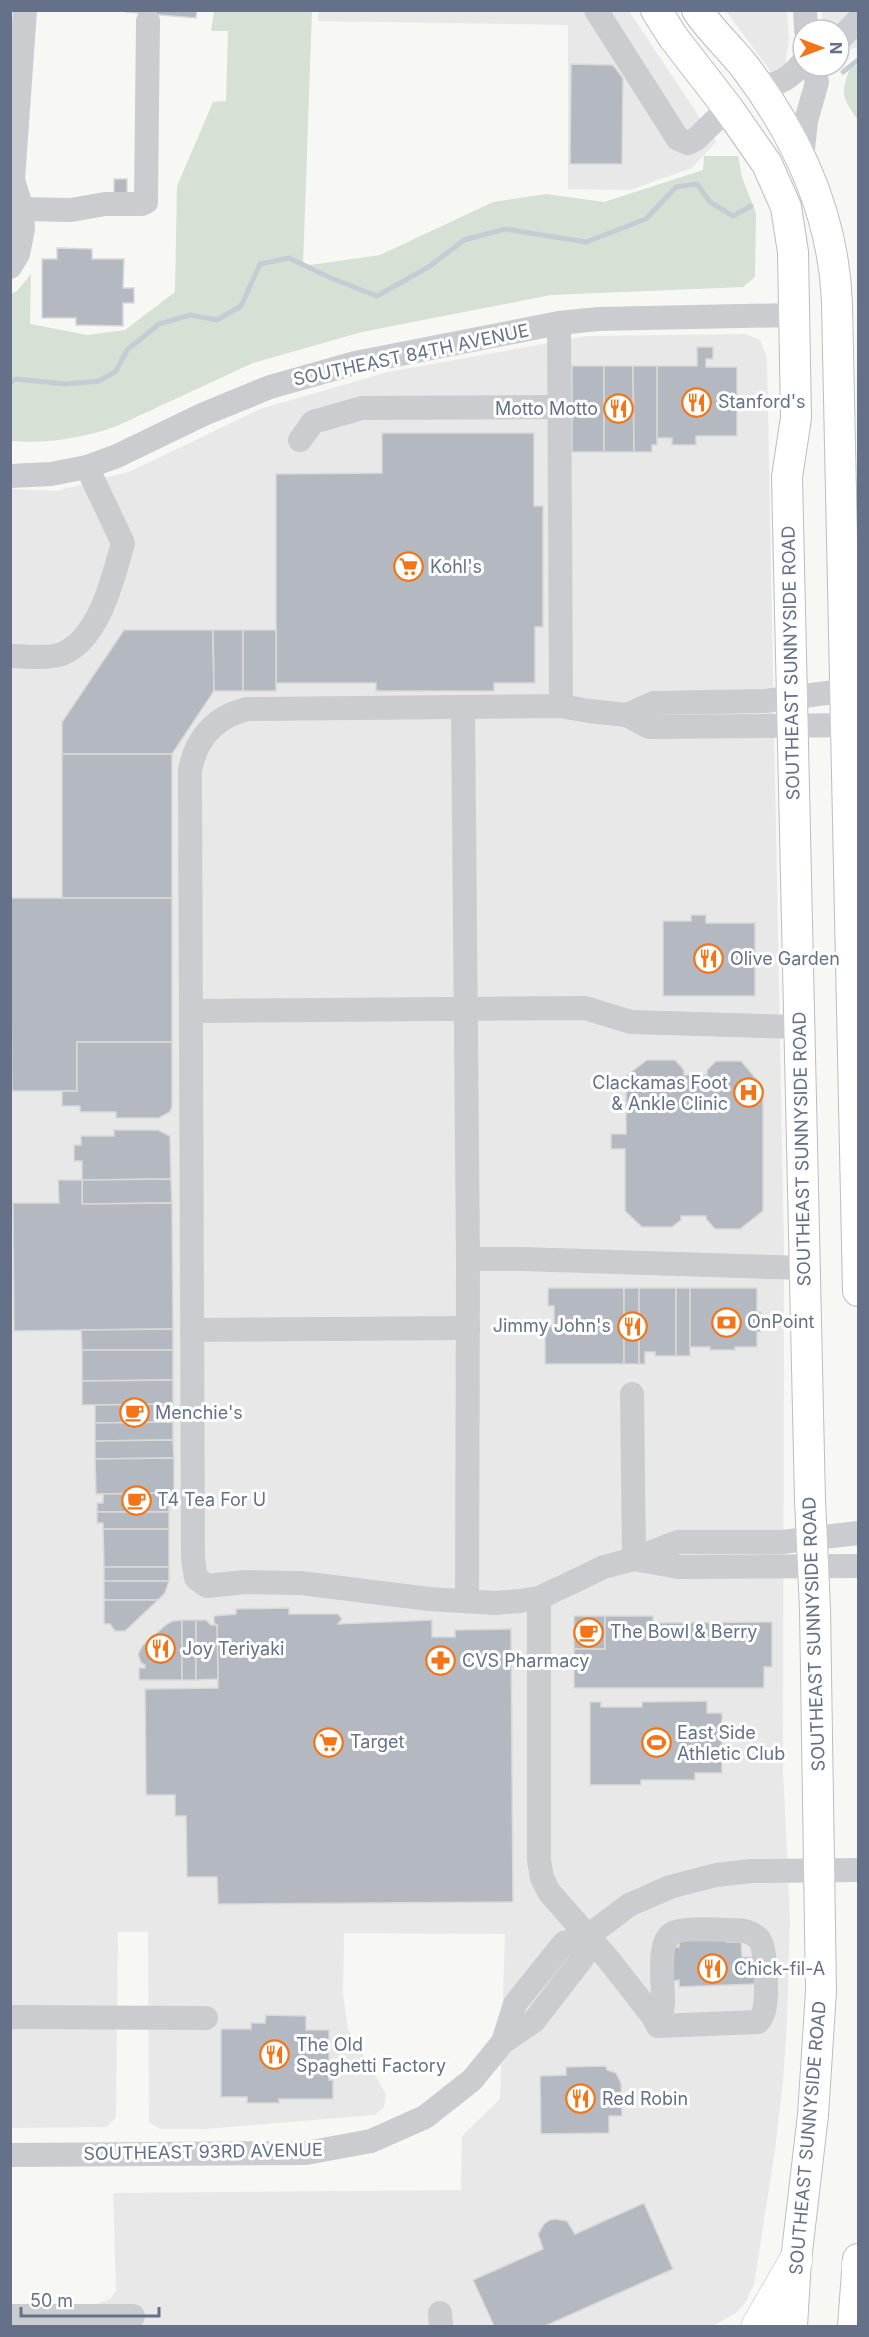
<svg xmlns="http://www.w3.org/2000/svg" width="869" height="2337" font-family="Inter,sans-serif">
<rect width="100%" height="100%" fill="#f7f8f4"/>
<!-- built -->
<g fill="#e8e8e8">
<path d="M319,10l310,1 87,131 -24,26 -62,22 -62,-1v-164l-250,-4z"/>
<path d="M726,11h61l2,29 -4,26 -14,6z"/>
<path d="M822,11h36v36l-19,6v-23h-17z"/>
<path d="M746,334l14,6 7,18 17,891 -1,522 7,146 -3,104 -4,61 -8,68 -21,134 -9,19 -9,10 -23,13h-702v-22h85l14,-5 6,-8 -3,-98 348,-3 1,-54 38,-37 5,-165 -161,-1 -1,62 5,34 38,65 -2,13 -9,8 -170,14h-45l-11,-7 -1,-190h-30l-2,185 -9,10 -96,1v-1639l46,2 74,-20 129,-62 128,-37 199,-36z"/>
</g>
<!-- green -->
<g fill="#d7e0d5">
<path d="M214,11h98l-9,255 77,-11 113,-53 53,-8 58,8 99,-32 1,-14h34l4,21 14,36 -1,64 -12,10 -192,8 -189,37 -109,31 -136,63c-33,12 -71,18 -106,15v-147l6,-3 14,-17 -1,50 58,11 37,-5 50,-38 2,-106 36,-84 13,-1 2,-70h-17z"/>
<path d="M858,65v55c-16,-23 -18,-25 -8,-52z"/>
</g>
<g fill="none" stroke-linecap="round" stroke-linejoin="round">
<!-- stream -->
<g stroke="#c5cdd4" stroke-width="5">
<path d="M843,72l15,-12"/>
<path d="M10,383l6,-4 49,5 34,-3 17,-10 11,-21 32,-26 31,-9 27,5 24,-14 19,-42 29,-6 42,20 46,18 53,-30 34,-26 41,-11 81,13 60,-23 30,-32 21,-3 13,18 23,14 18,-10"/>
</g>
</g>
<!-- building -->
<g fill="#b4b9c1" stroke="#d9d9d7" stroke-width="1.5">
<path d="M126,10h71l-1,8 -70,-6z"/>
<path d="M571,64l42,1 10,13 -1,86h-52z"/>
<rect x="114" y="179" width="13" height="22"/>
<path d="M57,248l35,1v10h32l-1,29h11v15h-11v23l-47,-1v-7h-34v-59h15z"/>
<path d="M697,347h16v12h-7v8h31v69h-41v9h-24v-7h-15v-72h40z"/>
<rect x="572" y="366" width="32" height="86"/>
<path d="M604,366h29l1,86h-30z"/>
<path d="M633,366h24v79h-5v7h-18z"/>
<path d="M382,433h152v73h9v121h-8v56h-41v8h-118v-8h-100v-209l106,-1z"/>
<path d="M124,630h89l1,61 -42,63h-110v-32z"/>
<path d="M213,630h30v61h-29z"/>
<rect x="243" y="630" width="33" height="61"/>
<rect x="62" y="754" width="110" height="144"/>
<path d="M10,898h162v144h-95v49h-65z"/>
<path d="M691,915h15v8h49v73h-92v-75h28z"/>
<path d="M77,1042h95v64l-2,6 -11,6h-43v-6h-36v-6h-18v-15h15z"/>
<path d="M647,1060h28l9,10v5h23v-5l9,-9h25l22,26v124l-23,18h-25l-9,-10v-3h-25v4l-9,7h-30l-17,-16v-62h-14v-15h15v-58z"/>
<path d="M114,1130h44l12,6 1,43 -89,1v-19h-8v-16h7v-9h33z"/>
<path d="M171,1179l1,24 -90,1v-24z"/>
<path d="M58,1180h24v24l90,-1 1,126 -159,2 -1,-128h46z"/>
<path d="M548,1288h76v76h-79v-38h9v-20h-6z"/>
<rect x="624" y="1288" width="15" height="76"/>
<path d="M639,1288h37v68h-21v-4h-10v12h-6z"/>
<rect x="676" y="1288" width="14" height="68"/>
<path d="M690,1288h67v24h4v20h-4v15h-22v3h-25v-3h-20z"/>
<path d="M173,1329v21h-91l-1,-20z"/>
<path d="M82,1350h91v30l-91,1z"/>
<path d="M173,1380v24l-91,1v-24z"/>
<path d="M173,1404v18l-78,1v-18z"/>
<path d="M173,1422v18l-78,1v-18z"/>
<path d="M173,1440l1,18 -79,1v-18z"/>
<path d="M174,1458v35l-78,1 -1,-35z"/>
<path d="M174,1493v3h-5v16h-72v-9h6v-9z"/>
<path d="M97,1512h72v17h-66v-6h-6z"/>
<path d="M103,1529h66v38h-65z"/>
<rect x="104" y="1567" width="65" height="14"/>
<path d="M104,1581h65l-4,12 -7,7h-54z"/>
<path d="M104,1600h54l-33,31h-10l-5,-7h-6z"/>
<path d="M289,1608v6h49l4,5 -4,5 94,-4v17h23v-7l56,-1 2,273 -295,2 -1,-27h-30l-1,-61h-11v-21h-29l-1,-106 73,-1 -1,-63 -3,-2v-7l22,-2v-5z"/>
<rect x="574" y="1616" width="31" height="33"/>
<path d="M605,1616h48v7l119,-1v45h-8v21h-190v-39h31z"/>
<path d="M182,1620v60h-43v-12h6v-3l-4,-2 -3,-9 5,-9 24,-21 6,-3z"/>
<rect x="182" y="1620" width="14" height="60"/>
<path d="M196,1620h10l5,5h6l1,54 -22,1z"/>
<path d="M707,1701v12h15v60h-27v7h-54v5h-51v-83h11v5h41v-5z"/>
<path d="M726,1938v4h15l1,15h12l1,27 -76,3v-7l-7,1 -1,-34h8v-8z"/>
<path d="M266,2015l40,1v14h23v50h4v19h-54v4h-32v-6h-26v-68h30v-6h14z"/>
<path d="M606,2066l1,4 9,3 5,10 1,33h-13v17l-68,1 -1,-58 26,-1v-8z"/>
<path d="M644,2203l29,66 -128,57h-51l-21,-46 70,-31 -5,-15 6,-10 6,-4 5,-1 12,2 8,13z"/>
</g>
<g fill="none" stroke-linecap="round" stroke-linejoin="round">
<defs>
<g id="major">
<path d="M656,10l17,27 55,71 39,56 19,43 7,45 3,166 -9,59 23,1023 5,109 6,382 -8,124 -17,145 -4,66"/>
<path d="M697,10c14,21 33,38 48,57 53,70 89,148 92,237l21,987"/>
<path d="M853,2326l5,-67"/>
</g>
<g id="highway">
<path d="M858,2266v1"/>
<path d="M758,2326l38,-66"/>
</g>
</defs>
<!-- major casing -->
<use href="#major" stroke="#babdc2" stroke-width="32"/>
<!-- highway casing -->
<use href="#highway" stroke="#bbbdc1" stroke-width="34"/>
<!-- minor -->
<g stroke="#caccd0" stroke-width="24">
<path d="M596,10l82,129 10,4 8,-4 32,-31"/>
<path d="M805,10l1,20"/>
<path d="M839,40l19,-20"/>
<path d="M759,87c19,-2 32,-9 44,-25"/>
<path d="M802,158l4,-37 11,-39 -4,-16"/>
<path d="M22,209l49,1 34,-6h37l4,-2 2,-181"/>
<path d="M10,267l8,-13 5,-25 -1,-20 -9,-29 12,-170"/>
<path d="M559,323l2,383"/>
<path d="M300,440l13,-18 49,-14 199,-1"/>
<path d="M10,476l41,-2 36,-7 30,-11 87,-42 66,-27 85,-24 204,-40 39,-4 196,-4"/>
<path d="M10,656c14,0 40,3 52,-2 37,-15 51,-75 61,-111l-36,-76"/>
<path d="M463,707l5,552"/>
<path d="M627,715l27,-12 111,-2 93,-12"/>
<path d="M858,725l-209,2 -22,-12 -38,-4 -28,-5 -314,3c-32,8 -51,29 -57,61l3,789 3,19 11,8 38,-4 56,1 128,16 66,4 25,-2 19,-3 65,-31 30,-8 44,-17h104l76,-9"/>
<path d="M191,1011l394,-3 46,14 168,5"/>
<path d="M192,1330l276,-2"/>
<path d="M632,1394l2,165"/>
<path d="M634,1559l44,8 180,-1"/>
<path d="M539,1598v262l3,18 7,14 59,67 44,56 6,11"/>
<path d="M467,1601l1,-342h54l282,9"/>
<path d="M733,1930c9,0 19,1 26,9 8,10 9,63 4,75 0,1 -4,7 -5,8l-100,4c2,-7 4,-15 5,-22 1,-17 -7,-63 10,-71 12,-6 45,-3 60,-3z"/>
<path d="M10,2017l196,1"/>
<path d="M503,2042l31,-21 48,-62 6,-23"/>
<path d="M10,2155l296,-2 65,-12 54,-24 47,-37 31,-38 12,-38 49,-61 24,-7 41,-31 41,-18 46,-12 36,-4 106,-1"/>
<path d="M440,2313l1,13"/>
<path d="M10,2316h123l-6,10"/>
</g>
<!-- major -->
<use href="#major" stroke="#fff" stroke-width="30"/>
<!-- highway -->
<use href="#highway" stroke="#fff" stroke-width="33"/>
</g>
<!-- icons -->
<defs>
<symbol id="restaurant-ring" viewBox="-11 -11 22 22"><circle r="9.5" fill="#fff" stroke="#f47517" stroke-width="1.5"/><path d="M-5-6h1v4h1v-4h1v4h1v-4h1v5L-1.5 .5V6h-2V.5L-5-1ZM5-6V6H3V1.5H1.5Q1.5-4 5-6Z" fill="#f47517"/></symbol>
<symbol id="supermarket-ring" viewBox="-11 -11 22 22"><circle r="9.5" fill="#fff" stroke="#f47517" stroke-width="1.5"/><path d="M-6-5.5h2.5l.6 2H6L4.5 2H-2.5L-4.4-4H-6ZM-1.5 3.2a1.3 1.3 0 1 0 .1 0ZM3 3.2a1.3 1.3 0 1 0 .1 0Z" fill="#f47517"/></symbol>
<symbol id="hospital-ring" viewBox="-11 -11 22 22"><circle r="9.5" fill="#fff" stroke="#f47517" stroke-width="1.5"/><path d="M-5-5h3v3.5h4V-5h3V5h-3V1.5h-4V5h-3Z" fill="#f47517"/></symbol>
<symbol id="bank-ring" viewBox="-11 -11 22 22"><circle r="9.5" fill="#fff" stroke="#f47517" stroke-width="1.5"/><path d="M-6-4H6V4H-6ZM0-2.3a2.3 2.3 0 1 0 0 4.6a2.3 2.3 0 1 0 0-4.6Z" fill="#f47517"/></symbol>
<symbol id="cafe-ring" viewBox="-11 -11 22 22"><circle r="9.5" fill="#fff" stroke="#f47517" stroke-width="1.5"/><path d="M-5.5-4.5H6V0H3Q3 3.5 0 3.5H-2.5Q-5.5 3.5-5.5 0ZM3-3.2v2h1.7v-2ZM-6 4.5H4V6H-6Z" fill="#f47517"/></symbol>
<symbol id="pharmacy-ring" viewBox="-11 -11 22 22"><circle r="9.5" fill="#fff" stroke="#f47517" stroke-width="1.5"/><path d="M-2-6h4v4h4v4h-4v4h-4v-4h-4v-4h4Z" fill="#f47517"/></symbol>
<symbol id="stadium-ring" viewBox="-11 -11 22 22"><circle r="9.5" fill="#fff" stroke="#f47517" stroke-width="1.5"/><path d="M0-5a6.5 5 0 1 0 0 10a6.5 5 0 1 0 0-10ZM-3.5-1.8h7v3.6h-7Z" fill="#f47517"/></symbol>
</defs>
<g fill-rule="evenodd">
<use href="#restaurant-ring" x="680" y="386" width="33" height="33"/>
<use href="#restaurant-ring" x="602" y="392" width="33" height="33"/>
<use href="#supermarket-ring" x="392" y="550" width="33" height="33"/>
<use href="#restaurant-ring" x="692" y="942" width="33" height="33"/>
<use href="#hospital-ring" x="732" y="1076" width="33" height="33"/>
<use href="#bank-ring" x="710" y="1306" width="33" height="33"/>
<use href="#restaurant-ring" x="616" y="1310" width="33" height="33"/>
<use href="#cafe-ring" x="118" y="1396" width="33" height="33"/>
<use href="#cafe-ring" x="120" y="1484" width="33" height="33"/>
<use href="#cafe-ring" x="572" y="1616" width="33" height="33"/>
<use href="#restaurant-ring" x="144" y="1632" width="33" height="33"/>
<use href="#pharmacy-ring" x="424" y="1644" width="33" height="33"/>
<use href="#supermarket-ring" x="312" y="1726" width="33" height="33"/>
<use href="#stadium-ring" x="640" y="1726" width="33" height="33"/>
<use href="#restaurant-ring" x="696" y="1952" width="33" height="33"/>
<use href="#restaurant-ring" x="258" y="2038" width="33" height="33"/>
<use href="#restaurant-ring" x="564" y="2082" width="33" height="33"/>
</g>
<g text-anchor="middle" stroke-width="6" stroke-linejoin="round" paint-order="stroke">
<!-- street labels -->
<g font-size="18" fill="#647188" stroke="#fff">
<text transform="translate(411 355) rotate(-12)" y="6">SOUTHEAST 84TH AVENUE</text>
<text transform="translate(791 663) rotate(-91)" y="6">SOUTHEAST SUNNYSIDE ROAD</text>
<text transform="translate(802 1149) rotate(-91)" y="6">SOUTHEAST SUNNYSIDE ROAD</text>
<text transform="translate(814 1634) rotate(-92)" y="6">SOUTHEAST SUNNYSIDE ROAD</text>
<text transform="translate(808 2138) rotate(-85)" y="6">SOUTHEAST SUNNYSIDE ROAD</text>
<text transform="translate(203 2152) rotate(-1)" y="6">SOUTHEAST 93RD AVENUE</text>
</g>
<!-- poi labels -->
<g font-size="18" fill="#647188" stroke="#fff" text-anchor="start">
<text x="718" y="408">Stanford's</text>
<text x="598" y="415" text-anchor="end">Motto Motto</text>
<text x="430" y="573">Kohl's</text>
<text x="730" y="965">Olive Garden</text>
<text x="728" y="1089" text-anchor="end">Clackamas Foot<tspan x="728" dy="21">&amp; Ankle Clinic</tspan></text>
<text x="747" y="1328">OnPoint</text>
<text x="611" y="1332" text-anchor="end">Jimmy John's</text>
<text x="155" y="1419">Menchie's</text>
<text x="157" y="1506">T4 Tea For U</text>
<text x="610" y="1638">The Bowl &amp; Berry</text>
<text x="182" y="1655">Joy Teriyaki</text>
<text x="462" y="1667">CVS Pharmacy</text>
<text x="677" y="1739">East Side<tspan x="677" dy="21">Athletic Club</tspan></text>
<text x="350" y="1748">Target</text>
<text x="734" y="1975">Chick-fil-A</text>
<text x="296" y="2051">The Old<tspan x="296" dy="21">Spaghetti Factory</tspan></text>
<text x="602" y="2105">Red Robin</text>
</g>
</g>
<!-- border -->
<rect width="869" height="2337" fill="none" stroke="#647188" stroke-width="24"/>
<!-- north arrow -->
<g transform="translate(821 48) rotate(90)"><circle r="28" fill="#ffffff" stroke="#c1c6cf" stroke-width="1.5"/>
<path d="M0-4.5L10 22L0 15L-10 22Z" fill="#f47517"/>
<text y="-9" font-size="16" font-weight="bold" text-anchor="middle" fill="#647188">N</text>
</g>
<!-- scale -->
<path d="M21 2307v9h138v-9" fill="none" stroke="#647188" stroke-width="3"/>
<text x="30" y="2307" font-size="18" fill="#647188" stroke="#ffffff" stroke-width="4.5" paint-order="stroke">50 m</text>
</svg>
